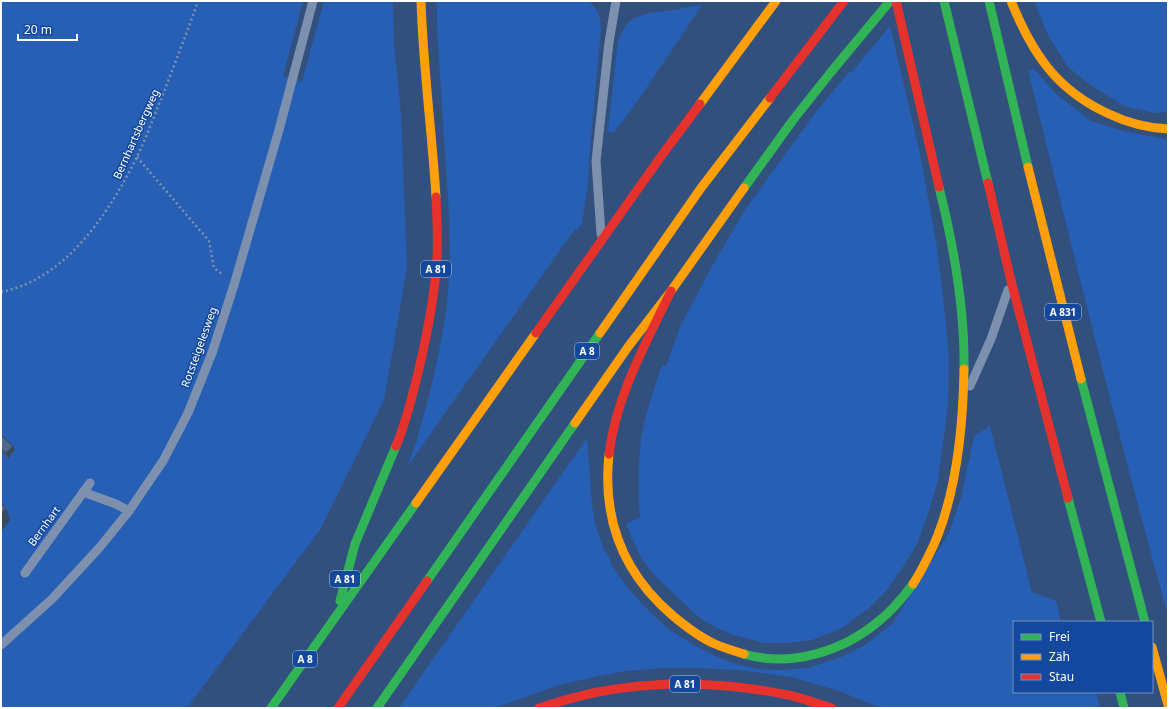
<svg xmlns="http://www.w3.org/2000/svg" width="1169" height="709" font-family="'Noto Sans',sans-serif">
<rect width="100%" height="100%" fill="#32507e"/>
<!-- green -->
<g fill="#275fb4">
<path d="M1,1h302l-20,75 19,6 22,-81h69l1,42 7,72 6,152 -23,133 -64,130 -133,178h-186z"/>
<path d="M437,1h151c11,8 12,15 13,27l-12,133 -1,22 -6,40 -5,7 -2,-1 -168,238 9,-24 14,-51 9,-40 8,-47 3,-44 -1,-46 -12,-187z"/>
<path d="M1034,1h134v111l-12,1 -30,-6 -34,-21 -24,-19 -20,-32z"/>
<path d="M702,5l-63,94 -25,34 -6,-2 10,-91 8,-15 8,-7 16,-5 24,-3z"/>
<path d="M890,26l29,123 17,92 8,64 5,51 -1,49 -10,76 -11,36 -10,27 -10,17 -20,29 -19,19 -26,19 -30,12 -24,3h-24l-31,-8 -16,-7 -16,-9 -13,-12 -34,-32 -14,-19 -14,-32 14,-7c-2,-26 -2,-52 1,-78 4,-25 13,-50 21,-74l4,1 15,-41 30,-57 34,-58 70,-97 34,-41 2,1z"/>
<path d="M1034,69l22,25 35,27 32,10 45,9v476c-50,-181 -95,-363 -140,-546z"/>
<path d="M990,426l42,166 24,9 5,21h-47v70h82l4,16h-219l-42,-17 -47,-14 -52,-7 -48,-2h-27l-39,3 -32,6 -35,8 -64,23h-96l188,-270 5,67 3,19 8,23 8,15 -1,1 20,28 16,17 22,21 26,16 21,11 21,8 22,5 21,1 29,-2 36,-12 24,-13 25,-20 56,-90 12,-35 13,-62z"/>
</g>
<g fill="none" stroke-linecap="round" stroke-linejoin="round">
<!-- path -->
<g stroke="#7d91af" stroke-width="2.5" stroke-dasharray="2 3" stroke-linecap="butt">
<path d="M137,157l72,84 5,27 8,6"/>
<path d="M1,292c65,-13 107,-78 135,-133 10,-20 17,-41 26,-62 12,-32 25,-64 36,-96"/>
</g>
<!-- lane -->
<g stroke="#7d91af" stroke-width="9">
<path d="M601,234l-5,-73 13,-119 7,-41"/>
<path d="M970,386l21,-47 17,-49"/>
<path d="M83,492l33,12 13,7"/>
<path d="M25,573l65,-90"/>
<path d="M1,645l51,-46 48,-52 29,-36 34,-50 25,-48 24,-60 22,-68 45,-155 34,-129"/>
</g>
<!-- fast -->
<g stroke="#30b455" stroke-width="9">
<path d="M944,1l44,182"/>
<path d="M989,1l39,166"/>
<path d="M939,187c15,60 26,121 25,182"/>
<path d="M744,188l49,-68 38,-48 59,-71"/>
<path d="M1081,379l64,243"/>
<path d="M1068,498l33,124"/>
<path d="M427,581l173,-248"/>
<path d="M340,601l15,-57 41,-98"/>
<path d="M744,654c47,14 100,-3 136,-34 13,-10 23,-23 33,-36"/>
<path d="M1120,692l4,16"/>
<path d="M271,708l145,-205"/>
<path d="M377,708l198,-285"/>
</g>
<!-- slow -->
<g stroke="#ff9f0a" stroke-width="9">
<path d="M421,1c2,66 11,131 15,196"/>
<path d="M1011,1c21,52 45,89 98,113 19,9 38,14 59,15"/>
<path d="M700,104l76,-103"/>
<path d="M1028,167l53,212"/>
<path d="M600,333l101,-145 69,-90"/>
<path d="M575,423l53,-76 43,-56 73,-103"/>
<path d="M609,454c-7,65 13,118 63,161 13,11 27,22 43,29 9,4 19,7 29,10"/>
<path d="M416,503l120,-170"/>
<path d="M913,584c6,-9 10,-17 15,-27 28,-54 35,-127 36,-188"/>
<path d="M1152,647l16,58"/>
</g>
<!-- jam -->
<g stroke="#e5322d" stroke-width="9">
<path d="M896,1l43,186"/>
<path d="M770,98l74,-97"/>
<path d="M988,183l23,98 57,217"/>
<path d="M536,333l126,-178 38,-51"/>
<path d="M396,446c10,-23 16,-49 22,-73 9,-38 17,-76 19,-115 1,-20 0,-41 -1,-61"/>
<path d="M609,454c7,-58 37,-111 62,-163"/>
<path d="M338,708l89,-127"/>
<path d="M539,708c19,-6 39,-12 59,-16 63,-12 127,-10 190,3 15,3 29,9 44,13"/>
</g>
</g>
<!-- wall -->
<path fill="#455978" d="M1,439l12,7 2,4 -7,8 -7,-6z"/>
<!-- shaded-wall -->
<g fill="#384962">
<path d="M13,446l2,4 -7,8 -2,-5z"/>
<path d="M6,508l4,12 -9,12v-18z"/>
</g>
<!-- building -->
<g fill="#50688c" stroke="#384962">
<path d="M3,437l10,9 -7,7 -5,-4v-10z"/>
<path d="M1,504l5,4 -5,6z"/>
</g>
<g text-anchor="middle" stroke-width="3" stroke-linejoin="round" paint-order="stroke">
<!-- shield labels -->
<g fill="#13489e" stroke="#b8c8e2" stroke-width="1">
<rect x="421" y="261" width="30" height="16" rx="3"/>
<rect x="1045" y="304" width="36" height="16" rx="3"/>
<rect x="575" y="343" width="24" height="16" rx="3"/>
<rect x="330" y="571" width="30" height="16" rx="3"/>
<rect x="293" y="651" width="24" height="16" rx="3"/>
<rect x="670" y="676" width="30" height="16" rx="3"/>
</g>
<g font-size="10" font-weight="bold" fill="#fff">
<text x="436" y="273">A 81</text>
<text x="1063" y="316">A 831</text>
<text x="587" y="355">A 8</text>
<text x="345" y="583">A 81</text>
<text x="305" y="663">A 8</text>
<text x="685" y="688">A 81</text>
</g>
<!-- street labels -->
<g font-size="11" fill="#fff" stroke="#13489e">
<text transform="translate(136 134) rotate(-66)" y="4">Bernhartsbergweg</text>
<text transform="translate(199 347) rotate(-70)" y="4">Rotsteigelesweg</text>
<text transform="translate(44 526) rotate(-54)" y="4">Bernhart</text>
</g>
</g>
<!-- border -->
<rect width="1169" height="709" fill="none" stroke="#ffffff" stroke-width="4"/>
<!-- legend -->
<rect x="1013" y="621" width="140" height="72" fill="#13489e" stroke="#7191c5"/>
<rect x="1021" y="634" width="20" height="6" fill="#30b455" stroke="#7191c5"/>
<text x="1049" y="641" font-size="12" fill="#ffffff">Frei</text>
<rect x="1021" y="654" width="20" height="6" fill="#ff9f0a" stroke="#7191c5"/>
<text x="1049" y="661" font-size="12" fill="#ffffff">Zäh</text>
<rect x="1021" y="674" width="20" height="6" fill="#e5322d" stroke="#7191c5"/>
<text x="1049" y="681" font-size="12" fill="#ffffff">Stau</text>
<!-- scale -->
<path d="M18 34v6h59v-6" fill="none" stroke="#ffffff" stroke-width="2"/>
<text x="24" y="34" font-size="12" fill="#ffffff" stroke="#13489e" stroke-width="3" paint-order="stroke">20 m</text>
</svg>
